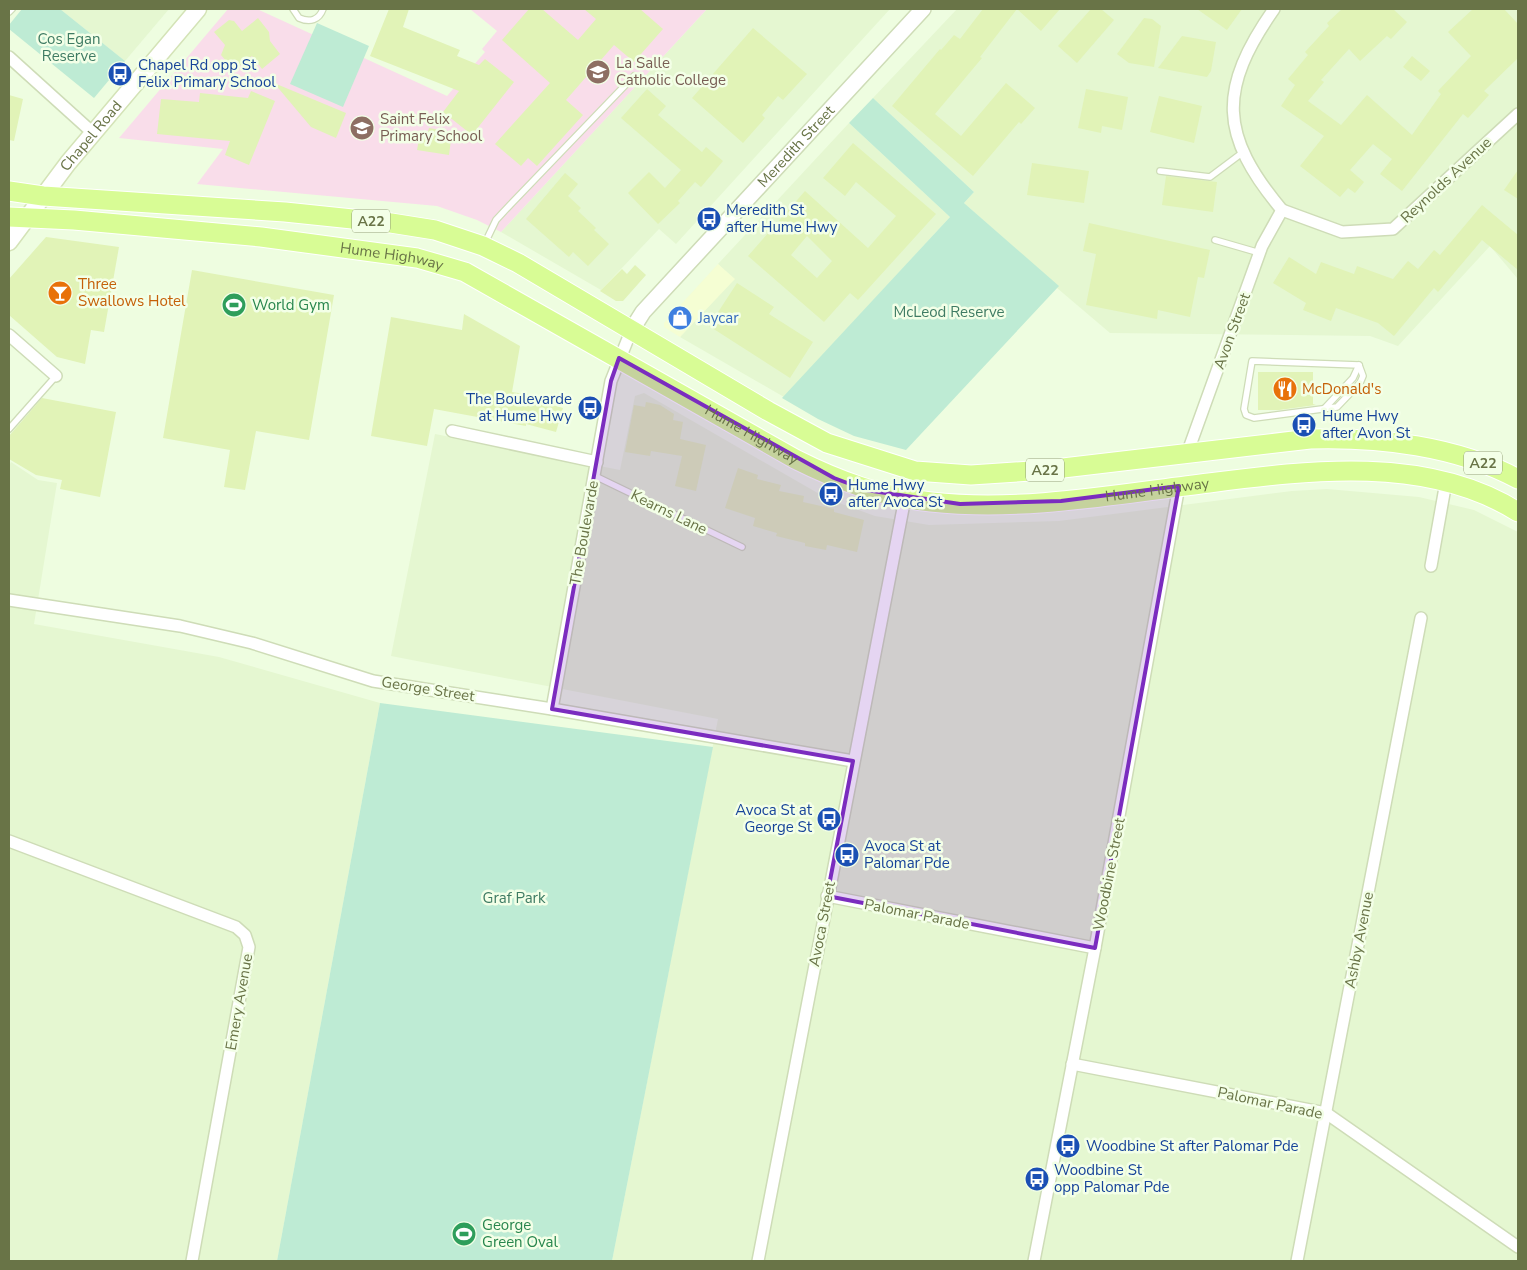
<svg xmlns="http://www.w3.org/2000/svg" width="1527" height="1270" font-family="'Nunito Sans',sans-serif">
<rect width="100%" height="100%" fill="#eefde0"/>
<!-- residential -->
<g fill="#e5f7d1">
<path d="M60,9h109l-44,52z"/>
<path d="M707,9h183l-214,235 -17,-15 -58,61 -100,-58z"/>
<path d="M957,9h561v268l-1,1 -27,-32 -92,100 -28,-10 -260,-3 -53,-45 1,-2 -94,-83 10,-11 -101,-94z"/>
<path d="M849,123l101,94 -166,180 -104,-60 54,-58 -16,-15z"/>
<path d="M644,393l184,106 47,17 54,9 130,-4 233,-30 35,-2 92,8 55,13 44,22v729h-906l106,-542 -327,-63 44,-222 185,36 15,-74z"/>
<path d="M11,462l27,18 19,3 -23,141 185,33 161,46 -103,558h-268v-795z"/>
</g>
<!-- commercial -->
<path fill="#f5fed3" d="M718,264l17,15 -55,58 -16,-10v-4z"/>
<!-- education -->
<path fill="#f9ddea" d="M228,9h29l190,87 38,-44 -3,-3 15,-18 -27,-22h237l-206,223 -24,-12 -40,-14 -240,-22 26,-35 -104,-11z"/>
<!-- green -->
<g fill="#beebd4">
<path d="M22,9h38l65,52 -31,37 -85,-69v-4z"/>
<path d="M317,23l52,23 -26,61 -53,-23z"/>
<path d="M873,98l101,94 -10,11 95,83 -153,164 -52,-14 -36,-17 -36,-21 168,-181 -101,-94z"/>
<path d="M380,703l333,44 -101,514h-335z"/>
</g>
<!-- building -->
<g fill="#e1f3b7" fill-rule="evenodd">
<path d="M389,9h20l-6,18 57,23 -3,6 22,9 6,-6 29,23 -42,53 -29,-23 16,-21 -89,-35z"/>
<path d="M529,9h13l36,31 18,-21 -12,-10h56l23,20 -29,33 -20,-17 -48,55 17,15 -46,51 -9,-8 -7,8 -26,-22 55,-61 -48,-43z"/>
<path d="M983,9h77l-19,22 -24,-22 -37,48 2,1 -47,56 26,22 45,-53 29,25 -14,16 -2,-2 -46,54 -81,-70 48,-57 1,1 13,-15 6,4z"/>
<path d="M1091,9h10l13,11 -37,43 -19,-17z"/>
<path d="M1197,9h45l-15,21z"/>
<path d="M1342,9h51l14,13 -16,17 -4,-3 -27,25 -11,-12 -28,31 3,2 -16,19 33,24 26,-30 45,40 29,-41 -3,-3 33,-35 -23,-24 25,-23h31l14,15v34l-34,33 5,4 -21,23 -5,-4 -61,77 -22,-17 12,-15 -19,-15 -23,26 14,12 -9,11 -7,-5 -8,9 -40,-31 24,-30 -43,-30 14,-21 -7,-6 20,-24 -3,-3 24,-26 -2,-3z"/>
<path d="M258,18l11,14 1,9 10,13 -18,15 -10,-13 -15,12h-5l-11,-13 4,-10 -11,-13 15,-12 5,1 8,10z"/>
<path d="M1144,18l8,1 9,7 -7,41 -25,-4 -12,-9z"/>
<path d="M753,28l54,46 -24,26 -5,-4 -16,19 3,3 -22,25 -51,-45z"/>
<path d="M1182,36l34,6 -5,29 -4,6 -49,-9z"/>
<path d="M1412,56l18,15 -9,10 -18,-14z"/>
<path d="M274,83l72,30 -10,25 -25,-11z"/>
<path d="M647,89l19,17 -8,9 44,37 4,-5 17,14 -22,26 -6,-5 -17,19 2,2 -22,21 -30,-31 21,-21 16,16 16,-18 -60,-52z"/>
<path d="M1086,89l42,8 -6,33 -20,-4 -1,7 -23,-5z"/>
<path d="M251,91l24,10 -26,64 -24,-10 5,-14 -73,-7 4,-35 38,3 1,-9 48,5z"/>
<path d="M9,95l14,4 -9,42 -5,-1z"/>
<path d="M1159,96l43,10 -8,37 -44,-11z"/>
<path d="M429,128l23,4 -3,23 -32,-5 3,-16 7,1z"/>
<path d="M853,143l83,71 -78,86 -8,-7 -26,29 -76,-66 57,-65 63,57 28,-32 -40,-34 -11,14 -22,-18zM807,236l25,25 -15,17 -26,-23z"/>
<path d="M1032,163l57,8 -5,32 -57,-8z"/>
<path d="M1518,170v29l-14,-9z"/>
<path d="M565,173l13,11 -10,12 13,12 -3,3 18,17 -2,2 15,14 -21,22 -15,-14 -4,5 -43,-38z"/>
<path d="M1166,176l51,6 -4,30 -51,-7z"/>
<path d="M1482,205l36,30v35l-36,-30 -44,52 -4,-4 -40,48 -16,-13 -42,-15 -5,13 -28,-11 3,-7 -33,-20 16,-26 27,17 5,-12 33,12 3,-8 36,13 15,-18 10,8 16,-19 6,5z"/>
<path d="M1089,223l121,27 -6,28 -6,-1 -8,40 -32,-7 -1,9 -71,-14 10,-51 -13,-3z"/>
<path d="M46,237l73,10 -15,85 -13,-2 -6,34 -28,-7 -48,-42v-36z"/>
<path d="M635,265l11,10 -23,26h-7l-16,-10 22,-22 5,5z"/>
<path d="M192,270l142,25 -25,145 -53,-9 -11,59 -21,-3 6,-37 -67,-12z"/>
<path d="M737,283l37,24 -5,7 44,28 -23,36 -81,-52z"/>
<path d="M464,314l56,32 -8,46 19,3v4l32,9 -7,24 -30,-8v2l-92,-17 -7,37 -56,-10 20,-119 71,13z"/>
<path d="M1258,372h55v32l3,1 -37,5h-21z"/>
<path d="M42,398l74,14 -16,85 -40,-8 2,-9 -26,-5 -27,-16v-23z"/>
<path d="M646,402l14,3 14,9 -1,6 10,2 -3,17 26,6 -10,46 -21,-5 7,-30 -31,-5 -1,5 -25,-4 9,-47 11,2z"/>
<path d="M738,468l20,7 -1,4 24,6 -2,6 25,5 -1,6 31,7v3l30,8 -7,32 -30,-7 -1,5 -21,-4v-3l-29,-7 1,-3 -24,-7 2,-8 -30,-10z"/>
</g>
<g fill="none" stroke-linecap="round" stroke-linejoin="round">
<defs>
<g id="service">
<path d="M293,9l6,9c11,5 20,2 24,-9"/>
<path d="M9,12l3,-3"/>
<path d="M1160,171l50,6 32,-24"/>
<path d="M1215,240l45,13"/>
<path d="M485,243l11,-23 14,-15 124,-129"/>
<path d="M1252,361l107,4 4,11 -3,7 -23,24 -83,11 -8,-3 -2,-6z"/>
<path d="M1324,409l29,-31 6,-13"/>
<path d="M9,429l47,-53"/>
<path d="M595,476l147,71"/>
</g>
<g id="minor">
<path d="M1274,9c-56,80 -55,126 8,201"/>
<path d="M9,57l84,76"/>
<path d="M1282,210l60,22 51,-3 125,-115"/>
<path d="M9,335l47,41"/>
<path d="M452,431l145,31"/>
<path d="M1187,454l75,-208 20,-36"/>
<path d="M1431,566l15,-84"/>
<path d="M9,600l171,26 72,17 121,38 179,28 301,52"/>
<path d="M552,709l59,-328 20,-50"/>
<path d="M9,841l227,86 9,8 4,12 -57,314"/>
<path d="M827,896l268,52"/>
<path d="M1072,1064l254,49 192,134"/>
<path d="M758,1261l147,-763"/>
<path d="M1034,1261l61,-313 84,-462"/>
<path d="M1297,1261l124,-643"/>
</g>
<g id="tertiary">
<path id="s1" d="M631,331l12,-19 280,-303"/>
</g>
<g id="secondary">
<path id="s2" d="M9,242l59,-79 130,-154"/>
</g>
<g id="trunk">
<path d="M9,191l34,5 242,16 106,11 44,7 48,16 35,17 250,148 59,32 88,28 56,4 75,-5 264,-31c69,-2 147,7 208,40"/>
<path id="s3" d="M9,217l65,3 187,17 156,21 48,14 330,187c44,22 87,38 136,43 92,10 187,-8 278,-19 101,-13 219,-28 309,29"/>
</g>
</defs>
<!-- service casing -->
<use href="#service" stroke="#cedcb7" stroke-width="8"/>
<!-- minor casing -->
<use href="#minor" stroke="#cedcb7" stroke-width="14"/>
<!-- tertiary casing -->
<use href="#tertiary" stroke="#cedcb7" stroke-width="18"/>
<!-- secondary casing -->
<use href="#secondary" stroke="#d4e3b7" stroke-width="19"/>
<!-- trunk casing -->
<use href="#trunk" stroke="#fff" stroke-width="21"/>
<!-- service -->
<use href="#service" stroke="#fff" stroke-width="5.5"/>
<!-- minor -->
<use href="#minor" stroke="#fff" stroke-width="11"/>
<!-- tertiary -->
<use href="#tertiary" stroke="#fff" stroke-width="15"/>
<!-- secondary -->
<use href="#secondary" stroke="#fff" stroke-width="16"/>
<!-- trunk -->
<use href="#trunk" stroke="#d8fc95" stroke-width="19"/>
</g>
<!-- marked area -->
<path fill="#7b2cbf" fill-opacity="0.2" stroke="#7b2cbf" stroke-width="4" stroke-linejoin="round" d="M619,358l215,120 32,12 94,14 101,-3 118,-15 -84,462 -268,-52 26,-135 -301,-52 59,-328z"/>
<!-- icons -->
<defs>
<symbol id="school-disc" viewBox="-11 -11 22 22"><circle r="9.5" fill="#8d6e63" stroke="#f3ffe7"/><path d="M0-5L7-2L0 1L-7-2ZM-4 1L0 2.5L4 1V4Q0 6-4 4Z" fill="#fff"/></symbol>
<symbol id="bus-disc" viewBox="-11 -11 22 22"><circle r="9.5" fill="#1a4fb4" stroke="#f3ffe7"/><path d="M-5-6H5V4H4V6H2V4H-2V6H-4V4H-5ZM-3.5-4V0h7V-4ZM-3.5 1.2v1.5H-2V1.2ZM2 1.2v1.5H3.5V1.2Z" fill="#fff"/></symbol>
<symbol id="bar-disc" viewBox="-11 -11 22 22"><circle r="9.5" fill="#e8710a" stroke="#f3ffe7"/><path d="M-6-5H6L.8 .8V4.5H3.5V6h-7V4.5H-.8V.8Z" fill="#fff"/></symbol>
<symbol id="stadium-disc" viewBox="-11 -11 22 22"><circle r="9.5" fill="#2e9e5b" stroke="#f3ffe7"/><path d="M0-5a6.5 5 0 1 0 0 10a6.5 5 0 1 0 0-10ZM-3.5-1.8h7v3.6h-7Z" fill="#fff"/></symbol>
<symbol id="shop-disc" viewBox="-11 -11 22 22"><circle r="9.5" fill="#3f7fe0" stroke="#f3ffe7"/><path d="M-5-2.5h2.3a2.7 3.5 0 0 1 5.4 0H5L5.5 6h-11ZM-1.5-2.5h3a1.5 2.3 0 0 0-3 0Z" fill="#fff"/></symbol>
<symbol id="restaurant-disc" viewBox="-11 -11 22 22"><circle r="9.5" fill="#e8710a" stroke="#f3ffe7"/><path d="M-5-6h1v4h1v-4h1v4h1v-4h1v5L-1.5 .5V6h-2V.5L-5-1ZM5-6V6H3V1.5H1.5Q1.5-4 5-6Z" fill="#fff"/></symbol>
</defs>
<g fill-rule="evenodd">
<use href="#school-disc" x="584" y="58" width="28" height="28"/>
<use href="#bus-disc" x="106" y="60" width="28" height="28"/>
<use href="#school-disc" x="348" y="114" width="28" height="28"/>
<use href="#bus-disc" x="695" y="205" width="28" height="28"/>
<use href="#bar-disc" x="46" y="279" width="28" height="28"/>
<use href="#stadium-disc" x="220" y="291" width="28" height="28"/>
<use href="#shop-disc" x="666" y="304" width="28" height="28"/>
<use href="#restaurant-disc" x="1271" y="375" width="28" height="28"/>
<use href="#bus-disc" x="576" y="394" width="28" height="28"/>
<use href="#bus-disc" x="1290" y="411" width="28" height="28"/>
<use href="#bus-disc" x="817" y="480" width="28" height="28"/>
<use href="#bus-disc" x="815" y="805" width="28" height="28"/>
<use href="#bus-disc" x="833" y="841" width="28" height="28"/>
<use href="#bus-disc" x="1054" y="1132" width="28" height="28"/>
<use href="#bus-disc" x="1023" y="1165" width="28" height="28"/>
<use href="#stadium-disc" x="450" y="1220" width="28" height="28"/>
</g>
<g text-anchor="middle" stroke-width="5" stroke-linejoin="round" paint-order="stroke">
<!-- shield labels -->
<g fill="#f3ffe7" stroke="#929e77" stroke-width="1">
<rect x="352" y="209.5" width="38" height="23" rx="4"/>
<rect x="1464" y="451.5" width="38" height="23" rx="4"/>
<rect x="1026" y="458.5" width="38" height="23" rx="4"/>
</g>
<g font-size="14" font-weight="bold" fill="#697447">
<text x="371" y="226">A22</text>
<text x="1483" y="468">A22</text>
<text x="1045" y="475">A22</text>
</g>
<!-- park labels -->
<g font-size="15" fill="#3e7b63" stroke="#f3ffe7">
<text x="69" y="44">Cos Egan<tspan x="69" dy="17">Reserve</tspan></text>
<text x="949" y="317">McLeod Reserve</text>
<text x="514" y="903">Graf Park</text>
</g>
<!-- education labels -->
<g font-size="15" fill="#785e54" stroke="#f3ffe7" text-anchor="start">
<text x="616" y="68">La Salle<tspan x="616" dy="17">Catholic College</tspan></text>
<text x="380" y="124">Saint Felix<tspan x="380" dy="17">Primary School</tspan></text>
</g>
<!-- transit labels -->
<g font-size="15" fill="#164399" stroke="#f3ffe7" text-anchor="start">
<text x="138" y="70">Chapel Rd opp St<tspan x="138" dy="17">Felix Primary School</tspan></text>
<text x="726" y="215">Meredith St<tspan x="726" dy="17">after Hume Hwy</tspan></text>
<text x="572" y="404" text-anchor="end">The Boulevarde<tspan x="572" dy="17">at Hume Hwy</tspan></text>
<text x="1322" y="421">Hume Hwy<tspan x="1322" dy="17">after Avon St</tspan></text>
<text x="848" y="490">Hume Hwy<tspan x="848" dy="17">after Avoca St</tspan></text>
<text x="812" y="815" text-anchor="end">Avoca St at<tspan x="812" dy="17">George St</tspan></text>
<text x="864" y="851">Avoca St at<tspan x="864" dy="17">Palomar Pde</tspan></text>
<text x="1086" y="1151">Woodbine St after Palomar Pde</text>
<text x="1054" y="1175">Woodbine St<tspan x="1054" dy="17">opp Palomar Pde</tspan></text>
</g>
<!-- street labels -->
<g font-size="15" fill="#697447" stroke="#f3ffe7">
<text dy="5" stroke="none"><textPath href="#s2" startOffset="134">Chapel Road</textPath></text>
<text dy="5" stroke="none"><textPath href="#s1" startOffset="248">Meredith Street</textPath></text>
<text transform="translate(1446 180) rotate(-43)" y="5">Reynolds Avenue</text>
<text dy="5" stroke="none"><textPath href="#s3" startOffset="385">Hume Highway</textPath></text>
<text transform="translate(1232 331) rotate(-70)" y="5">Avon Street</text>
<text dy="5" stroke="none"><textPath href="#s3" startOffset="790">Hume Highway</textPath></text>
<text dy="5" stroke="none"><textPath href="#s3" startOffset="1210">Hume Highway</textPath></text>
<text transform="translate(669 512) rotate(26)" y="5">Kearns Lane</text>
<text transform="translate(584 533) rotate(-80)" y="5">The Boulevarde</text>
<text transform="translate(428 689) rotate(9)" y="5">George Street</text>
<text transform="translate(1109 874) rotate(-79)" y="5">Woodbine Street</text>
<text transform="translate(917 914) rotate(11)" y="5">Palomar Parade</text>
<text transform="translate(822 924) rotate(-79)" y="5">Avoca Street</text>
<text transform="translate(1359 940) rotate(-79)" y="5">Ashby Avenue</text>
<text transform="translate(239 1002) rotate(-80)" y="5">Emery Avenue</text>
<text transform="translate(1270 1103) rotate(12)" y="5">Palomar Parade</text>
</g>
<!-- food labels -->
<g font-size="15" fill="#c56008" stroke="#f3ffe7" text-anchor="start">
<text x="78" y="289">Three<tspan x="78" dy="17">Swallows Hotel</tspan></text>
<text x="1302" y="394">McDonald's</text>
</g>
<!-- leisure labels -->
<g font-size="15" fill="#27864d" stroke="#f3ffe7" text-anchor="start">
<text x="252" y="310">World Gym</text>
<text x="482" y="1230">George<tspan x="482" dy="17">Green Oval</tspan></text>
</g>
<!-- shop labels -->
<g font-size="15" fill="#366cbe" stroke="#f3ffe7" text-anchor="start">
<text x="698" y="323">Jaycar</text>
</g>
</g>
<!-- border -->
<rect width="1527" height="1270" fill="none" stroke="#697447" stroke-width="20"/>
</svg>
